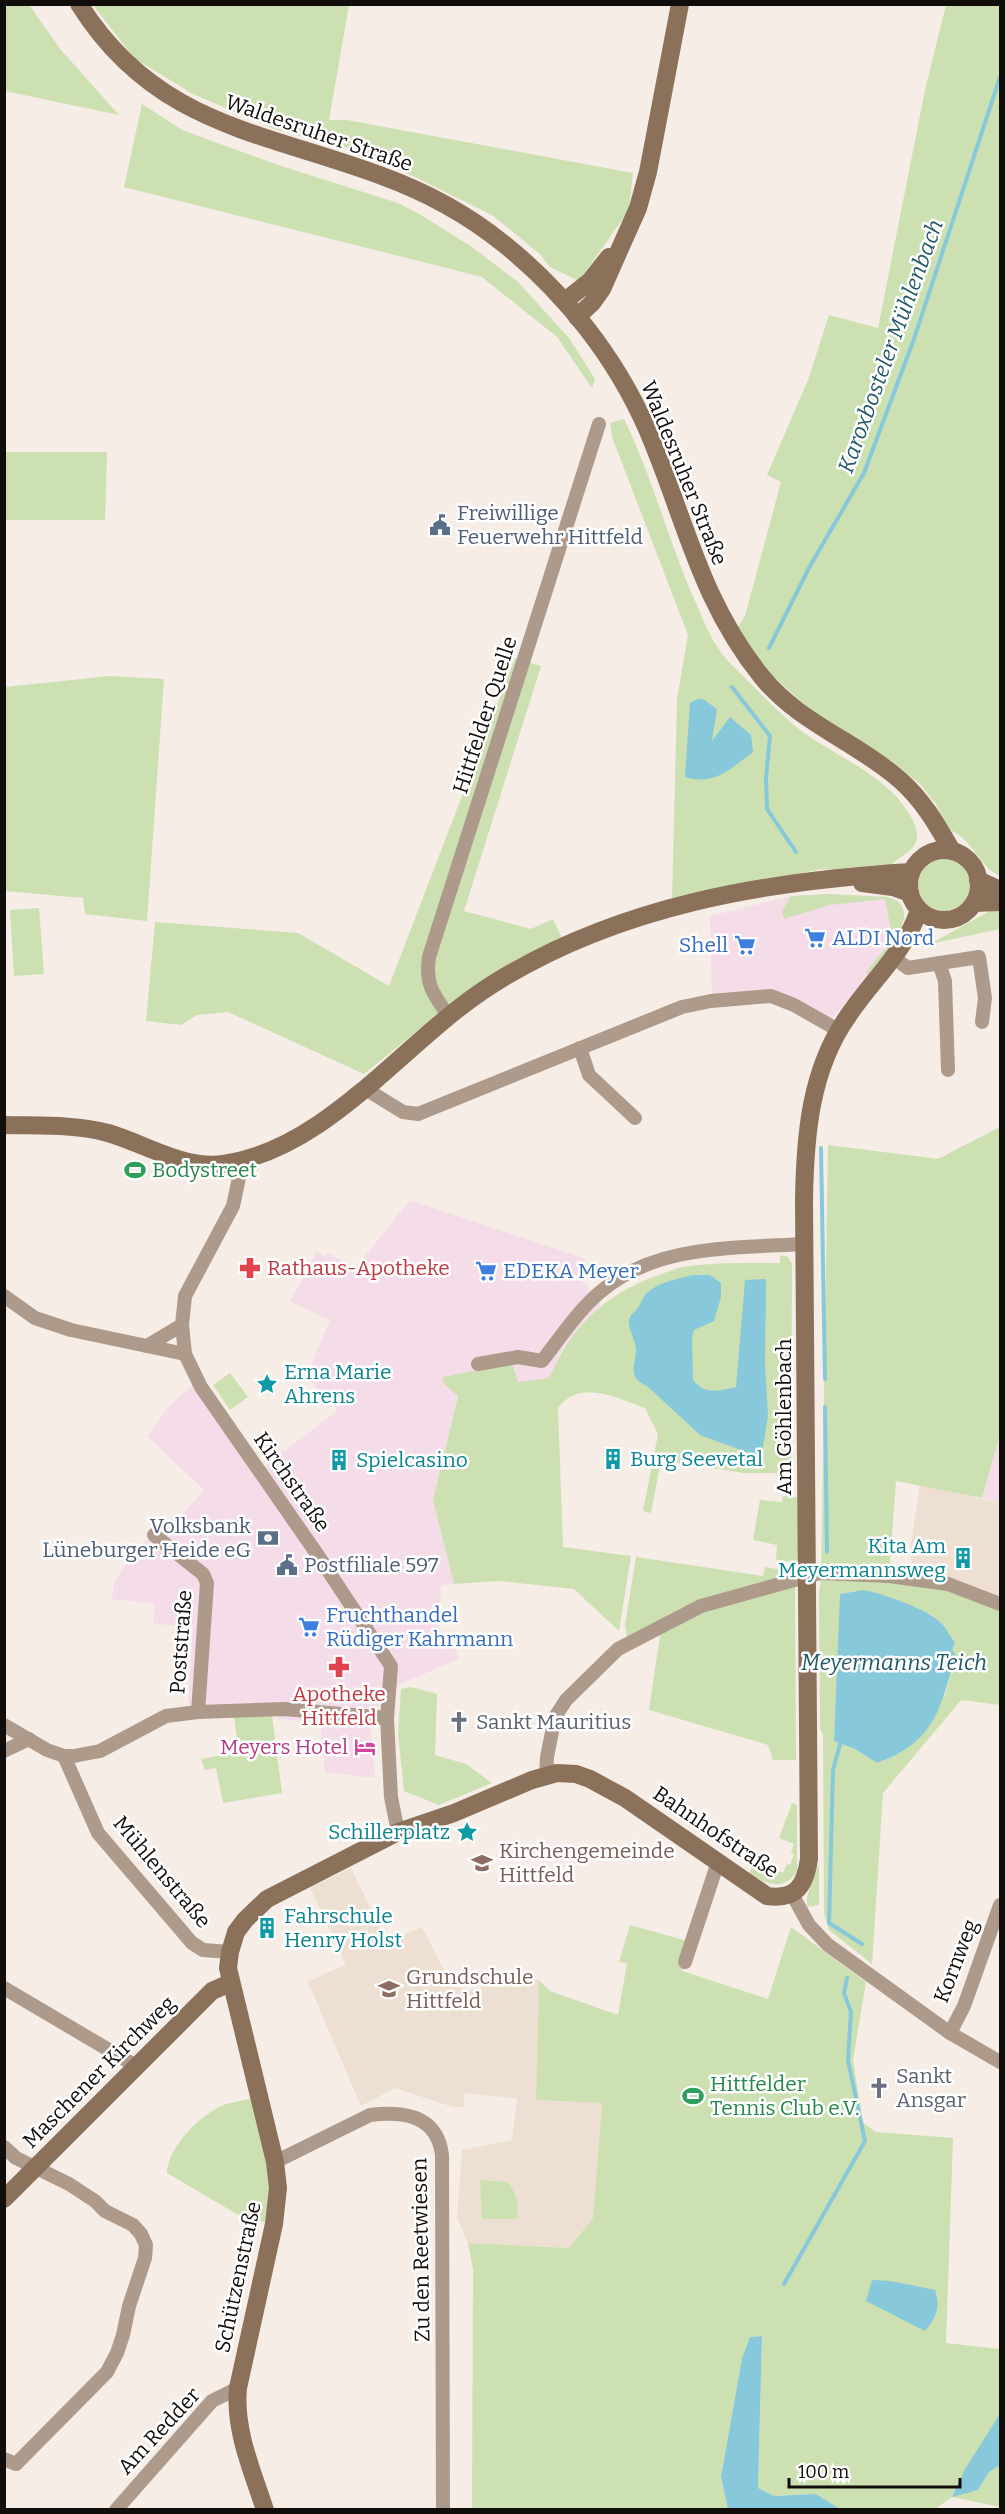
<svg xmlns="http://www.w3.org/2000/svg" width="1005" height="2514" font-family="Bitter,serif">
<rect width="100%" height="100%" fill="#f5ede6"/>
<!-- commercial -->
<g fill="#f4dde9">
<path d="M829,894l58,3 7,42 -4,10 -59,71 -67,-29 -52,5 -2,-80 81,-20z"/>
<path d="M410,1200l176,59 -7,17 22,29 -42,49 -10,24 -32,4 -5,-18 -69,19 15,12 -25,105 21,84 -13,1 -2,39 3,18 9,-3 8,20 -59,25 -30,30 5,64 -50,-6 -5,-50 -43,-3 -2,-13 -87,-1 5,-79 -40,-2 2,-20 -43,-5 2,-16 19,-32 31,-22 4,1 36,-40 -57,-54 23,-31 24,-21 63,88 81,-62 -32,-33 24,-57 -40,-18 27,-51 8,6 3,-5 26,18z"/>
<path d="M1000,1434v69l-18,-5z"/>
</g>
<!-- built -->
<g fill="#eedfd3">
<path d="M920,1485l80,18v101l-86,-24 -4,-30z"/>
<path d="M351,1868l36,74 35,-15 30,59 28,6 4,-15 32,-5 23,8 -3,120 66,3 -9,115 -24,30 -101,-5 -11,-25 5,-68 50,-10 5,-41 -52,-6 -2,14h-10l-58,-19 -34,18 -53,-124 38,-18 -36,-76z"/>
</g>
<!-- green -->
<g fill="#cce0b2" fill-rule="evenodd">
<path d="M5,4l24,1 32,45 58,65 -114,-24z"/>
<path d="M93,5h256l-20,115h18l286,53 -4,37 -50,71 -29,-14 -10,-13 -48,-39 -128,-63 -90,-23 -81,-35 -59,-36z"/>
<path d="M946,5h54v871c-22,-9 -28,-40 -53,-47l-11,-25 -16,-20 -27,-22 -80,-50 -50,-45 -26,-39 8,-12 36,-134 -14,-7 41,-95 21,-65 49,13 47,-238z"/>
<path d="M142,104l40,26 99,36 117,37 23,12 51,32 46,35 51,56 26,41 -3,9 -35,-51 -75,-60 -358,-90z"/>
<path d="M624,419c30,61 46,129 75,191 7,17 16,37 29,51 24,23 46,48 72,69 36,27 83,43 108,82 23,37 -2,37 -22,57l-34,2 -30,-2 -150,30 5,-200 11,-64 -76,-198 -2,-14z"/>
<path d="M5,452h102l-2,68h-100z"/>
<path d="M515,658l26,8 -77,245 67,18 22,-10 9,19 -124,76 -74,60 -136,-62 -31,3 -16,10 -35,-4 9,-99 143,11 91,53z"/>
<path d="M110,676l54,3 -17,242 -62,-7 -2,-16 -78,-7v-204z"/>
<circle cx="944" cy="885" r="26"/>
<path d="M829,894l58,3c42,10 -5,61 -19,77l-2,-2 27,-33 -8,-40 -55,6 -46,14 -2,-8 9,-15z"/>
<path d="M39,908l5,66 -30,2 -4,-66z"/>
<path d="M990,911h10v18l-70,15z"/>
<path d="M1000,1127v307l-18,64 -86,-17 -7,95 25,4 86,24v101l-39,-5 -78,93 -11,171 -43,-34 -5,-17 -1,-178 -3,-7 -1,-133 2,-17 7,-433 110,14zM855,1591l17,1 60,23 10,9 13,36 -10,35 -52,62 -16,6 -22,-14 -21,-8 7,-147z"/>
<path d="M780,1255l8,2 4,7 -1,209h-47l-83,-13 -10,53 -8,-2 15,-77 -13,-26c-28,-10 -65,-30 -87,0l5,139 68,9 -12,75 -45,-42 -75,-8 -45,3 -21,-84 25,-104 -15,-13v-6l69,-14 6,19 31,-4c23,-52 54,-82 107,-102 9,-3 18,-7 26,-9 32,-5 65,-4 98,-4z"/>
<path d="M230,1373l18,24 -18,13 -17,-25z"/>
<path d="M783,1496l15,1v66l-22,-3 1,-15 -24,-5 7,-40 22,2z"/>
<path d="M636,1557l127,19 2,-9 29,5v5l-167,60 -2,-12z"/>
<path d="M795,1584l1,176h-23l-5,-15 -119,-35 11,-75 41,-25z"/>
<path d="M411,1687l26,7 -2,61 31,9 26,19 -53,22 -35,-14 -6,-58 3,-44z"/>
<path d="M272,1715l10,78 -59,10 -7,-35 -11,2 -4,-11 38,-7 -5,-35z"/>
<path d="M792,1803l5,2v66c-13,21 -30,13 -48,3l4,-9 4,-2 26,10 4,-9 3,1 4,-11 -3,-2 3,-8 -15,-6z"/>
<path d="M819,1865v40l-12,2v-10l9,-29z"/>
<path d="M630,1925l61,17 -9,29 86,28 23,-72 75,55 -13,78 10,63 13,9 77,6 -7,205 54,6v65l-48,82 26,-6 11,-18 11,-7v42l-48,-10 -17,12h-95l-24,-15 -42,2 -16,-8 4,-152 -12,1 -8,21 -21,119 7,32h-256l1,-240 -5,-26 101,5 24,-30 9,-115 -66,-3 3,-120 11,11 68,24 9,-52 -8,-1z"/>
<path d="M253,2098l19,92 -4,33 -28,-7 -73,-43c1,-25 29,-53 50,-65 11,-6 25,-7 36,-10z"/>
<path d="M480,2180l28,2c8,12 12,22 8,37h-34z"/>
</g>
<!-- water -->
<g fill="#87c8da">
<path d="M698,699h5l14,10 -5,32 18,-24 21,18 2,17c-23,17 -38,34 -68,25l5,-74z"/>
<path d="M694,1275h16l11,8v14l-7,24 -20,9 -2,9 1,41c12,15 26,11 43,7l9,-107 21,-1 -1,85 3,52 -6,37 -10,1 -52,-19 -53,-49c-20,-10 -12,-18 -11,-35 0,-10 -6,-18 -7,-27 -1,-8 4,-10 8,-15 4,-5 5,-11 10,-16 10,-10 32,-15 47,-18z"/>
<path d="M863,1590c18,3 67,20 78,33 6,6 8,13 14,19l-3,8 4,5 -1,5c-14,42 -17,73 -61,96 -5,3 -11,4 -17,7l-22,-14 -21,-8 6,-147z"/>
<path d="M872,2280l19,1 44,9c6,17 1,28 -10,41l-59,-30z"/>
<path d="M762,2336l-4,152 16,8 42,-2 24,15h-112l-7,-32 21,-119 8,-21z"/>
<path d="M1000,2414v51l-11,7 -11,18 -26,7 13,-28z"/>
</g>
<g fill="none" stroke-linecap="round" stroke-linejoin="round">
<!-- stream -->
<g stroke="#87c8da" stroke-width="4">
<path d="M769,648l41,-82 54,-93 50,-134 86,-262"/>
<path d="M732,687l38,49 -4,42 1,31 29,43"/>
<path d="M821,1148l4,231"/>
<path d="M825,1407l2,145"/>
<path d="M841,1741l-8,29 -4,153 33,21"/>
<path d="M784,2284l81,-143 -17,-81 3,-48 -7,-19 3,-15"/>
</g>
<!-- street -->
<g stroke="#ad9a8a" stroke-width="14">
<path d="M894,958l14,10 71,-11 6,41 -3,24"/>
<path d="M939,963l6,18 3,89"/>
<path d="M448,1015c-15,-21 -23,-31 -19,-58l170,-533"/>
<path d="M580,1048l9,27 46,43"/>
<path d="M364,1088l39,24 15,2 264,-107 29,-6 60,-5 23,9 44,25"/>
<path d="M243,1159l-10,47 -48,90 -3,29 3,29 16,33 116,167 74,112 -4,52 4,79 7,35"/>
<path d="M4,1296l31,22 36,12 114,24"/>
<path d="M147,1346l35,-21"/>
<path d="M478,1364l40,-7 24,4c18,-23 35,-49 57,-68 55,-49 137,-45 207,-49"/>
<path d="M154,1535l49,39 4,9 -9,129"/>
<path d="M4,1725l43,25 17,6h10l26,-5 66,-35 32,-4 86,-3 103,9"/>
<path d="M4,1751l25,-12"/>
<path d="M64,1756l34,77 65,76 29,34 11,7 27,2"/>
<path d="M546,1776l1,-19 8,-40 11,-17 52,-51 83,-43 119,-33 69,3 59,8 52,20"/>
<path d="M792,1894l17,31 19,20 122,88 50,29"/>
<path d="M685,1962l33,-100"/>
<path d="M4,1988l132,78"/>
<path d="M950,2033l14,-27 36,-101"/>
<path d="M4,2147l12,11 53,26 26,17 10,10 28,14 8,9 5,11 -1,13 -16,48 -6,29 -6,18 -10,19 -91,92 -12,-5"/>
<path d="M275,2162l95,-47c33,-4 67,0 72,40l1,355"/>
<path d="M116,2510l96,-109 26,-13"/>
</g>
<!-- secondary -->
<g stroke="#8c715a" stroke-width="18">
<path d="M79,4c76,121 182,127 303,172 44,16 86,39 122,68 61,49 112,114 143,185 38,88 52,170 115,248 37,46 95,65 138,103 23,20 37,45 52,71"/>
<path d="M565,301l25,-20 19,-24"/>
<path d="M577,317l15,-14 10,-14 36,-81 10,-36 32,-168"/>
<circle cx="944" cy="885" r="35"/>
<path d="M978,880l22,10"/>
<path d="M862,883l31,4 17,6"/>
<path d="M974,903l26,-1"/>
<path d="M4,1125c35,1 70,-1 104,8 38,11 74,36 115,31 106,-15 182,-125 270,-180 126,-79 273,-103 418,-112"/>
<path d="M4,2199l208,-208 18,-8"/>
<path d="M265,2510c-13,-40 -31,-80 -27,-122l36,-164 4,-36 -3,-26 -47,-194 2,-16 6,-20 9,-12 22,-21 131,-67 56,-19 78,-33 25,-7 19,1 14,5 35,19 142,98c29,4 38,-10 42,-37l-5,-659c1,-64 6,-130 44,-184 24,-36 57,-64 71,-106"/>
</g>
</g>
<!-- icons -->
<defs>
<symbol id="civic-bare" viewBox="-9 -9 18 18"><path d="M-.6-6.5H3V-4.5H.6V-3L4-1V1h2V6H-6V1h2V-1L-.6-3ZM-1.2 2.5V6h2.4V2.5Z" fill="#5c6f8a" stroke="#fff" stroke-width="2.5" paint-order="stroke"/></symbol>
<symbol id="supermarket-bare" viewBox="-9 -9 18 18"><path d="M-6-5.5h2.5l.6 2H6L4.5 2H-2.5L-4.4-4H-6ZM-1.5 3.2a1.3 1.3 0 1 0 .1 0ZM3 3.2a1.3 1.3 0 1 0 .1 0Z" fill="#3f7fe0" stroke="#fff" stroke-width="2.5" paint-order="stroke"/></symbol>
<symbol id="stadium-bare" viewBox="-9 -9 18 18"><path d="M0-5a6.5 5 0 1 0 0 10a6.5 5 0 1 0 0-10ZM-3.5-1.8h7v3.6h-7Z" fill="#2e9e5b" stroke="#fff" stroke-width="2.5" paint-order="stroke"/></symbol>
<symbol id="pharmacy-bare" viewBox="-9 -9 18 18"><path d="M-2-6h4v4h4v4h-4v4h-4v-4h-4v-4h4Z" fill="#e0444e" stroke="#fff" stroke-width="2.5" paint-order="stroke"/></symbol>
<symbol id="sight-bare" viewBox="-9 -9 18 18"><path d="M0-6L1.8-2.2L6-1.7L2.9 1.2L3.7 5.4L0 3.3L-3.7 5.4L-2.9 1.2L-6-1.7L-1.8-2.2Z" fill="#0f9aa8" stroke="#fff" stroke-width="2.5" paint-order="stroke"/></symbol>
<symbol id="building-bare" viewBox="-9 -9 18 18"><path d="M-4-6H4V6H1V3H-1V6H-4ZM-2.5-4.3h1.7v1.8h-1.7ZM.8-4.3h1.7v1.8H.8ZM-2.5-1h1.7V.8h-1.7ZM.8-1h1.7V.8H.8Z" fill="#0f9aa8" stroke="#fff" stroke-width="2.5" paint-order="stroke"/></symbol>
<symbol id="bank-bare" viewBox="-9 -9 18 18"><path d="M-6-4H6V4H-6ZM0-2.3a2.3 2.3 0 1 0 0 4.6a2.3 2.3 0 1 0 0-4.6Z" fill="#5c6f8a" stroke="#fff" stroke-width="2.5" paint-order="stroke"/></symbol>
<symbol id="church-bare" viewBox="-9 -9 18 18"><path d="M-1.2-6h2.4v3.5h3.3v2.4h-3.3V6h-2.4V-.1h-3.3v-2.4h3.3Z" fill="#6b7280" stroke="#fff" stroke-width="2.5" paint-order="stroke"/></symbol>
<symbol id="hotel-bare" viewBox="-9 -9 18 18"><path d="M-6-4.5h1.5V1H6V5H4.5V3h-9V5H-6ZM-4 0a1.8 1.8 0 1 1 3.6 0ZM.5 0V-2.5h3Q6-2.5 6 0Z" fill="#d1479c" stroke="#fff" stroke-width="2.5" paint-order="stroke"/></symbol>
<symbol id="school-bare" viewBox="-9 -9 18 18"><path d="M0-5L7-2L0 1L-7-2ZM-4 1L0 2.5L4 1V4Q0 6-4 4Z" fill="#8d6e63" stroke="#fff" stroke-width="2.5" paint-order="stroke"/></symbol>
</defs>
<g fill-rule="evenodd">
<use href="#civic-bare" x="425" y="510" width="30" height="30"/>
<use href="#supermarket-bare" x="800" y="923" width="30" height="30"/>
<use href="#supermarket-bare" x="730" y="930" width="30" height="30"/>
<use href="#stadium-bare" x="120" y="1155" width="30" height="30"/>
<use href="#pharmacy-bare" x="235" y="1253" width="30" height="30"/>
<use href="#supermarket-bare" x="471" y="1256" width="30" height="30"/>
<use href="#sight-bare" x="252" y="1369" width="30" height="30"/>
<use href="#building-bare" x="598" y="1444" width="30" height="30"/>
<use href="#building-bare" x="324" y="1445" width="30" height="30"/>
<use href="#bank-bare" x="253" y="1523" width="30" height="30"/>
<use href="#building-bare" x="948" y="1543" width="30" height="30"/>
<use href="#civic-bare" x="272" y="1550" width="30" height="30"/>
<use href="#supermarket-bare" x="294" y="1612" width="30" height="30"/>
<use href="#pharmacy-bare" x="324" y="1652" width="30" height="30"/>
<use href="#church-bare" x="444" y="1707" width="30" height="30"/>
<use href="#hotel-bare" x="350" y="1732" width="30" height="30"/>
<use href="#sight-bare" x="452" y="1817" width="30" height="30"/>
<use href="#school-bare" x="467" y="1848" width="30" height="30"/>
<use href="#building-bare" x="252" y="1913" width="30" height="30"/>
<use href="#school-bare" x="374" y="1974" width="30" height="30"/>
<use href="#church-bare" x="864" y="2073" width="30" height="30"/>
<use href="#stadium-bare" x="678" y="2081" width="30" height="30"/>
</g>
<g text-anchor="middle" stroke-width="5" stroke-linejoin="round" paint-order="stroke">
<!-- street labels -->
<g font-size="21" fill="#100d0b" stroke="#fff">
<text transform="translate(319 133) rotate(19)" y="7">Waldesruher Straße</text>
<text transform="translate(684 473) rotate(68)" y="7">Waldesruher Straße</text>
<text transform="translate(485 715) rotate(-72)" y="7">Hittfelder Quelle</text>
<text transform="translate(784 1417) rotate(-90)" y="7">Am Göhlenbach</text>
<text transform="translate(292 1482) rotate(55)" y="7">Kirchstraße</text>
<text transform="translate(181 1642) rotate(-86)" y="7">Poststraße</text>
<text transform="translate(716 1832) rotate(34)" y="7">Bahnhofstraße</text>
<text transform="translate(162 1872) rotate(50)" y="7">Mühlenstraße</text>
<text transform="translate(956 1961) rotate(-69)" y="7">Kornweg</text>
<text transform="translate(99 2072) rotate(-45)" y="7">Maschener Kirchweg</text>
<text transform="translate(421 2250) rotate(-91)" y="7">Zu den Reetwiesen</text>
<text transform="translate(238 2277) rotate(-78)" y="7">Schützenstraße</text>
<text transform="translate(159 2431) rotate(-47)" y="7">Am Redder</text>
</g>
<!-- service labels -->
<g font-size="21" fill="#4e5e75" stroke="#fff" text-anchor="start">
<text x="457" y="520">Freiwillige<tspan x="457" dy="24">Feuerwehr Hittfeld</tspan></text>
<text x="251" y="1533" text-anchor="end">Volksbank<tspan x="251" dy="24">Lüneburger Heide eG</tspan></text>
<text x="304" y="1572">Postfiliale 597</text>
</g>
<!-- shop labels -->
<g font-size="21" fill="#366cbe" stroke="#fff" text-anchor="start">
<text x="832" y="945">ALDI Nord</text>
<text x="728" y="952" text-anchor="end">Shell</text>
<text x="503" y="1278">EDEKA Meyer</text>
<text x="326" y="1622">Fruchthandel<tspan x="326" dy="24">Rüdiger Kahrmann</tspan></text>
</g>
<!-- leisure labels -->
<g font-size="21" fill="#27864d" stroke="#fff" text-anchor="start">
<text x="152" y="1177">Bodystreet</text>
<text x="710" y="2091">Hittfelder<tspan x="710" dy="24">Tennis Club e.V.</tspan></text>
</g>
<!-- health labels -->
<g font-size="21" fill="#be3a42" stroke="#fff" text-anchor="start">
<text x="267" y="1275">Rathaus-Apotheke</text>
<text x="339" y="1701" text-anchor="middle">Apotheke<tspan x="339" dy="24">Hittfeld</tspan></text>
</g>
<!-- culture labels -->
<g font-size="21" fill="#0d838f" stroke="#fff" text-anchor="start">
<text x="284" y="1379">Erna Marie<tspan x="284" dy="24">Ahrens</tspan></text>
<text x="630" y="1466">Burg Seevetal</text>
<text x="356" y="1467">Spielcasino</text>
<text x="946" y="1553" text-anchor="end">Kita Am<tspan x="946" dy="24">Meyermannsweg</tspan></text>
<text x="450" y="1839" text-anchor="end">Schillerplatz</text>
<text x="284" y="1923">Fahrschule<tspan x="284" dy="24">Henry Holst</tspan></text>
</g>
<!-- worship labels -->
<g font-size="21" fill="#5b616d" stroke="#fff" text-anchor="start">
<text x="476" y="1729">Sankt Mauritius</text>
<text x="896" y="2083">Sankt<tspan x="896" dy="24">Ansgar</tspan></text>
</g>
<!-- hotel labels -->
<g font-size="21" fill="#b23c85" stroke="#fff" text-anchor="end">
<text x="348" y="1754">Meyers Hotel</text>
</g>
<!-- education labels -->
<g font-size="21" fill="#785e54" stroke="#fff" text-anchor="start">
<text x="499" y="1858">Kirchengemeinde<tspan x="499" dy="24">Hittfeld</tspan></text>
<text x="406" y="1984">Grundschule<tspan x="406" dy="24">Hittfeld</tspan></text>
</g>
<!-- water labels -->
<g font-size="22" font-style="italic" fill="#235967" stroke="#fff">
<text transform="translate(890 346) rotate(-70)" y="8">Karoxbosteler Mühlenbach</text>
<text x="894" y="1670">Meyermanns Teich</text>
</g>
</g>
<!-- border -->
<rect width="1005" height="2514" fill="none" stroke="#100d0b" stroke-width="12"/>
<!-- scale -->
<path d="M789 2478v9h171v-9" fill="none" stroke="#100d0b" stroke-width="3"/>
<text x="798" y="2478" font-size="18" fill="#100d0b" stroke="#ffffff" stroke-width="4.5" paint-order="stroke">100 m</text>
</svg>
